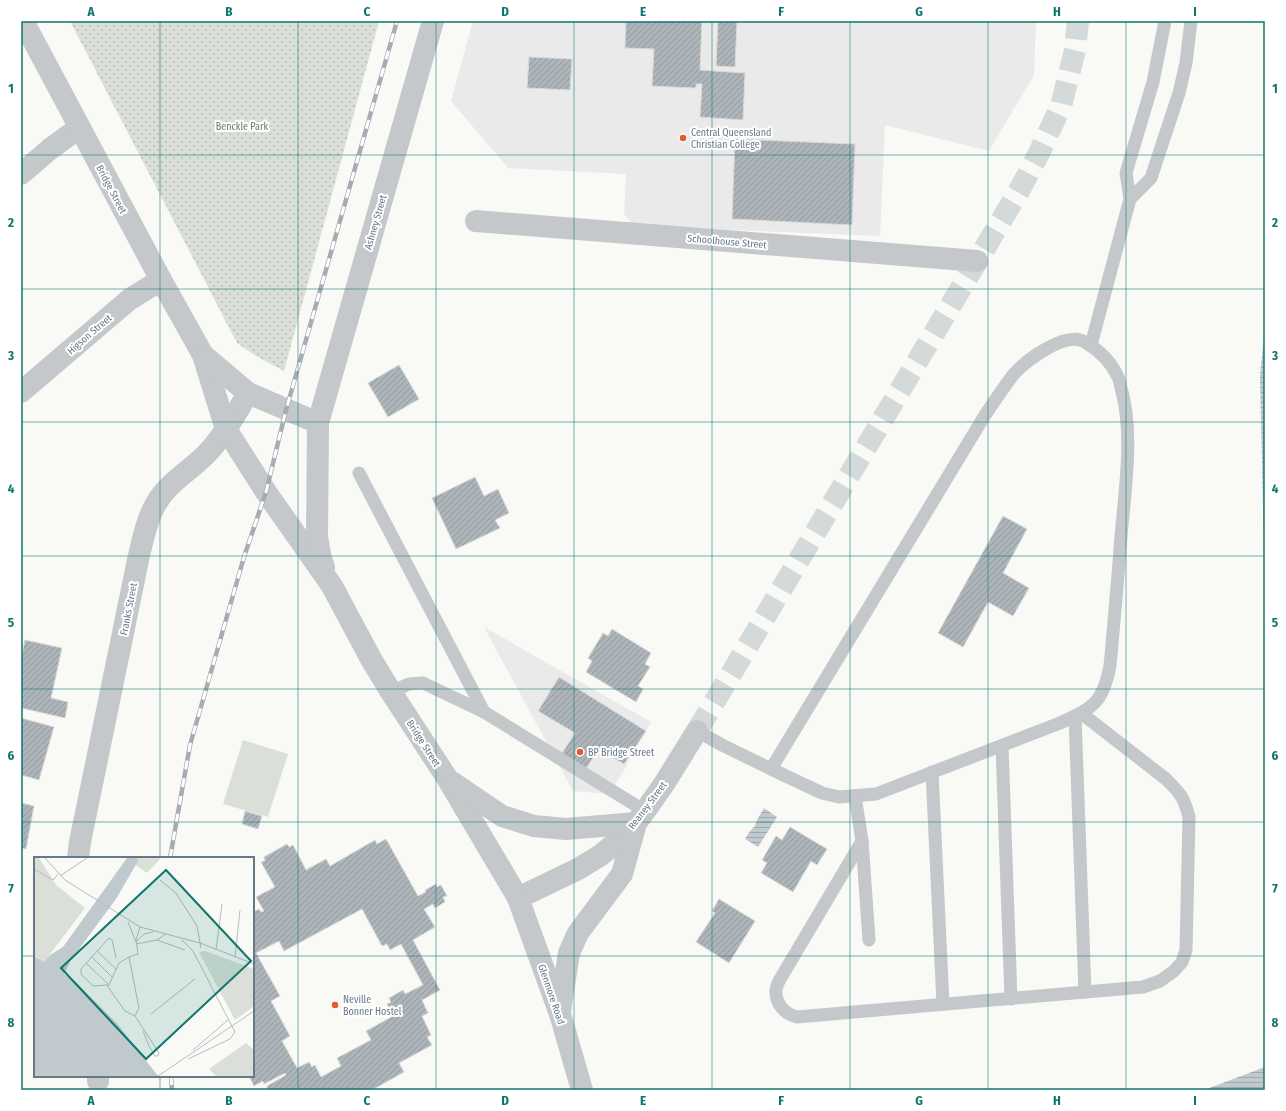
<svg xmlns="http://www.w3.org/2000/svg" width="1286" height="1111" font-family="'Fira Sans Condensed',sans-serif">
<defs>
<pattern id="grass-dots" width="8" height="8" patternUnits="userSpaceOnUse"><rect width="8" height="8" fill="#dae0d7"/><path d="M2 2h.1M6 6h.1" fill="none" stroke="#b5bab4" stroke-width="1.8" stroke-linecap="round"/></pattern>
<pattern id="water-rules" width="6" height="5" patternUnits="userSpaceOnUse"><rect width="6" height="5" fill="#bfc9ce"/><path d="M0 2.5h6" fill="none" stroke="#9fa8ad"/></pattern>
<pattern id="building-hatch" width="6" height="6" patternUnits="userSpaceOnUse"><rect width="6" height="6" fill="#adb5bb"/><path d="M-1 1l2-2M0 6l6-6M5 7l2-2" fill="none" stroke="#91989e"/></pattern>
</defs>
<rect width="100%" height="100%" fill="#f9f9f6"/>
<!-- built -->
<g fill="#e9eae9">
<path d="M473,21h563l-2,54 -45,76 -104,-26 -5,111 -245,-10 -11,-12 2,-40 -118,-6 -57,-67z"/>
<path d="M484,627l167,95 -41,72 -37,-3z"/>
</g>
<!-- grass -->
<path fill="url(#grass-dots)" d="M70,21h309l-95,350 -28,-15 -19,-13z"/>
<!-- garden -->
<path fill="#dae0d7" d="M243,740l45,14 -20,63 -45,-13z"/>
<!-- water -->
<g fill="url(#water-rules)">
<path d="M1265,327v267l-5,-218z"/>
<path d="M764,808l13,9 -19,30 -13,-8 5,-8 5,-5 2,-6z"/>
<path d="M1265,1067v23h-61z"/>
</g>
<!-- building -->
<g fill="url(#building-hatch)" stroke="#dadad8" fill-rule="evenodd">
<path d="M626,21h76l-2,49 45,3 -2,47 -43,-3 2,-33h-6v4l-44,-2 2,-37 -29,-1z"/>
<path d="M718,21h19l-2,46 -19,-1z"/>
<path d="M529,57l43,2 -2,31 -43,-2z"/>
<path d="M735,139l120,5 -3,81 -120,-6z"/>
<path d="M399,365l20,34 -31,18 -20,-34z"/>
<path d="M475,477l9,19 14,-7 11,24 -14,7 5,8 -44,21 -24,-51z"/>
<path d="M1003,516l24,13 -24,44 26,15 -16,28 -25,-14 -25,45 -25,-14z"/>
<path d="M612,629l39,24 -6,11 5,3 -12,19 5,3 -7,13 -50,-30 6,-11 -4,-3 15,-25 5,3z"/>
<path d="M25,640l37,8 -11,50 17,4 -3,16 -44,-10v-50z"/>
<path d="M559,677l87,54 -22,33 -25,-15 -16,24 -24,-15 16,-25 -37,-22z"/>
<path d="M21,718l33,9 -15,53 -18,-5z"/>
<path d="M21,803l13,3 -8,43 -5,-1z"/>
<path d="M245,811l17,5 -4,13 -16,-5z"/>
<path d="M790,827l37,22 -10,16 -6,-4 -18,31 -32,-19 6,-10 -5,-3 14,-24 6,4z"/>
<path d="M386,839l32,57 8,-4 -1,-2 11,-6 1,3 4,-2 6,11 -4,1 2,5 -10,6 -2,-4 -9,5 11,18 -22,13 27,50 -18,10 6,13 -6,3 9,19 -4,2 5,8 -33,18 5,9 -32,18h-104l-1,-4 19,-11 -1,-2 -21,11 -1,-3 -9,5 -5,-10h4v-164l6,-3 2,3 3,-1 -8,-14 19,-10 -14,-25 4,-1 -1,-4 23,-13 2,3 4,-2 13,25 20,-11 4,7 45,-26 2,4zM362,909l20,37 5,-2 3,6 11,-6 22,41 -18,9 -2,-4 -14,8 2,4 -4,2 6,12 -27,15 5,9 -34,18 4,8 -20,11 -6,-12 -3,2 -3,-5 -12,6 -15,-27 8,-5 -19,-35 9,-5 -24,-43 23,-12 5,10z"/>
<path d="M719,899l36,22 -26,42 -33,-21 19,-29 -3,-2z"/>
</g>
<g fill="none" stroke-linecap="round" stroke-linejoin="round">
<!-- minor-tunnel -->
<path stroke="#d4d9da" stroke-width="22" stroke-dasharray="22 11" stroke-linecap="butt" d="M697,731l323,-542 19,-36 22,-47 14,-56 3,-29"/>
<!-- service -->
<g stroke="#c4c8cb" stroke-width="13">
<path d="M1130,199l21,-21 28,-85 7,-30 5,-42"/>
<path d="M1091,345l39,-146 -4,-26 27,-91 12,-61"/>
<path d="M359,473l125,239 -61,-29 -14,1 -18,8"/>
<path d="M484,712l161,99"/>
<path d="M1075,716l10,276"/>
<path d="M697,731l25,14 49,24 214,-354c9,-13 18,-27 28,-40 12,-14 53,-45 72,-33 14,8 26,20 33,35 2,3 2,8 3,11 13,43 4,103 0,148 -3,43 -7,86 -11,130 -7,37 -17,42 -50,57l-184,71 -37,3 -17,-4 -51,-24"/>
<path d="M1002,746l9,253"/>
<path d="M932,772l11,232"/>
<path d="M855,796l7,45 7,99"/>
<path d="M862,841l-83,140c-1,3 -3,6 -3,9 -1,14 9,24 21,27l346,-30 17,-6 14,-10 8,-9 4,-12 3,-133c-5,-20 -9,-24 -23,-38l-85,-66"/>
</g>
<!-- minor -->
<g stroke="#c4c8cb" stroke-width="22">
<path d="M21,174l29,-25 29,-21"/>
<path d="M476,221l501,40"/>
<path d="M21,392l109,-93 31,-19"/>
<path d="M78,858l2,-16 58,-282c4,-17 9,-43 19,-58 13,-22 38,-34 54,-53 15,-17 26,-37 37,-56"/>
<path d="M518,898l60,-29 23,-14 19,-16 16,-16 9,-12 19,-27 33,-53"/>
<path d="M98,1076v5"/>
</g>
<!-- tertiary -->
<g stroke="#c4c8cb" stroke-width="22">
<path d="M23,21l138,259 42,75 23,74 40,63 66,94 39,73 20,33 56,86 71,120 42,116 22,76"/>
<path d="M203,355l45,38 70,30"/>
<path d="M324,567l-3,-8 -4,-22 1,-114 115,-402"/>
<path d="M452,782l50,34 32,10 32,3 70,-6 -14,51 -44,59 -9,20 -9,58"/>
</g>
<defs>
<g id="rail">
<path d="M170,858l20,-113 54,-188 22,-65 20,-82 111,-389"/>
<path d="M171,1076l1,14"/>
</g>
</defs>
<!-- rail casing -->
<use href="#rail" stroke="#a6acb2" stroke-width="4.5"/>
<!-- rail -->
<use href="#rail" stroke="#fff" stroke-width="3" stroke-dasharray="9" stroke-linecap="butt"/>
</g>
<!-- grid -->
<path fill="none" stroke="#0f766e" stroke-width="1" stroke-opacity="0.55" d="M160,21v837M298,21v1069M436,21v1069M574,21v1069M712,21v1069M850,21v1069M988,21v1069M1126,21v1069M21,155h1244M21,289h1244M21,422h1244M21,556h1244M21,689h1244M21,822h1244M21,956h14M253,956h1012M160,1076v14"/>
<!-- markers -->
<g fill="#e45b2a" stroke="#fff" stroke-width="1.5">
<circle cx="683" cy="138" r="4"/>
<circle cx="580" cy="752" r="4"/>
<circle cx="335" cy="1005" r="4"/>
</g>
<g text-anchor="middle" stroke-width="4" stroke-linejoin="round" paint-order="stroke">
<!-- park labels -->
<g font-size="10" fill="#667962" stroke="#fff">
<text x="242" y="130">Benckle Park</text>
</g>
<!-- poi labels -->
<g font-size="10" fill="#677887" stroke="#fff" text-anchor="start">
<text x="691" y="136">Central Queensland<tspan x="691" dy="12">Christian College</tspan></text>
<text x="588" y="756">BP Bridge Street</text>
<text x="343" y="1003">Neville<tspan x="343" dy="12">Bonner Hostel</tspan></text>
</g>
<!-- street labels -->
<g font-size="10" fill="#677887" stroke="#fff">
<text transform="translate(112 189) rotate(62)" y="4">Bridge Street</text>
<text transform="translate(375 222) rotate(-74)" y="4">Ashney Street</text>
<text transform="translate(727 241) rotate(5)" y="4">Schoolhouse Street</text>
<text transform="translate(89 334) rotate(-41)" y="4">Higson Street</text>
<text transform="translate(128 609) rotate(-79)" y="4">Franks Street</text>
<text transform="translate(424 743) rotate(57)" y="4">Bridge Street</text>
<text transform="translate(647 805) rotate(-53)" y="4">Reaney Street</text>
<text transform="translate(552 994) rotate(71)" y="4">Glenmore Road</text>
</g>
</g>
<!-- overview -->
<g transform="translate(34 857)">
<rect width="220" height="220" fill="#f9f9f6"/>
<path d="M0,1h5l17,27 29,23 -41,54 -10,-6zM92,1h35l-14,15zM171,94l49,18v37l-19,14 -36,-68zM212,186l8,7v26h-38l-7,-7z" fill="#dae0d7"/>
<path d="M28,43l14,10 -10,14 -14,-10zM16,59l14,10 -10,14 -14,-10zM209,198l11,12v9h-31l-2,-1z" fill="#dae0d7"/>
<path d="M93,1h10l1,3 -22,38 -45,61 -7,14 12,8 43,44 39,50h-124v-120l10,6 6,-7 13,-8z" fill="#bfc9ce"/>
<path fill="none" stroke="#b6bdc3" stroke-width="1" d="M11,1l20,22 75,47 60,16 54,21M0,12l19,11 5,-6M26,19l27,-18M126,23l16,13 21,33 4,22M94,65l8,20M132,77l-9,6 28,10M148,83l11,11 42,81 -5,7 -42,20M102,85l8,-8 9,-2M102,87l21,-4M182,93l6,-46M63,94l19,18M58,100l20,20M95,100l-10,6 -11,24 17,24 10,5 4,-8 -10,-51 9,-3 -2,-14 4,-13M201,100l5,-47M52,106l22,21M74,128l-15,1 -12,-12v-5l28,-31 3,2 4,18M117,157l44,-35M101,159l24,37 -1,3h-3l-6,-10 -6,-15M159,193l35,-30M124,219l96,-65"/>
<path fill="#0f766e" fill-opacity="0.15" stroke="#0f766e" stroke-width="2" d="M132,13l85,91 -105,98 -85,-91z"/>
<rect width="220" height="220" fill="none" stroke="#677887" stroke-width="2"/>
</g>
<!-- border -->
<rect width="1286" height="1111" fill="none" stroke="#ffffff" stroke-width="44"/>
<rect x="22" y="22" width="1242" height="1067" fill="none" stroke="#0f766e" stroke-width="1.5"/>
<g font-size="13" text-anchor="middle" font-weight="bold" fill="#0f766e">
<text x="91" y="16">A</text>
<text x="229" y="16">B</text>
<text x="367" y="16">C</text>
<text x="505" y="16">D</text>
<text x="643" y="16">E</text>
<text x="781" y="16">F</text>
<text x="919" y="16">G</text>
<text x="1057" y="16">H</text>
<text x="1195" y="16">I</text>
<text x="11" y="93">1</text>
<text x="1275" y="93">1</text>
<text x="11" y="227">2</text>
<text x="1275" y="227">2</text>
<text x="11" y="360">3</text>
<text x="1275" y="360">3</text>
<text x="11" y="493">4</text>
<text x="1275" y="493">4</text>
<text x="11" y="627">5</text>
<text x="1275" y="627">5</text>
<text x="11" y="760">6</text>
<text x="1275" y="760">6</text>
<text x="11" y="893">7</text>
<text x="1275" y="893">7</text>
<text x="11" y="1027">8</text>
<text x="1275" y="1027">8</text>
<text x="91" y="1105">A</text>
<text x="229" y="1105">B</text>
<text x="367" y="1105">C</text>
<text x="505" y="1105">D</text>
<text x="643" y="1105">E</text>
<text x="781" y="1105">F</text>
<text x="919" y="1105">G</text>
<text x="1057" y="1105">H</text>
<text x="1195" y="1105">I</text>
</g>
</svg>
